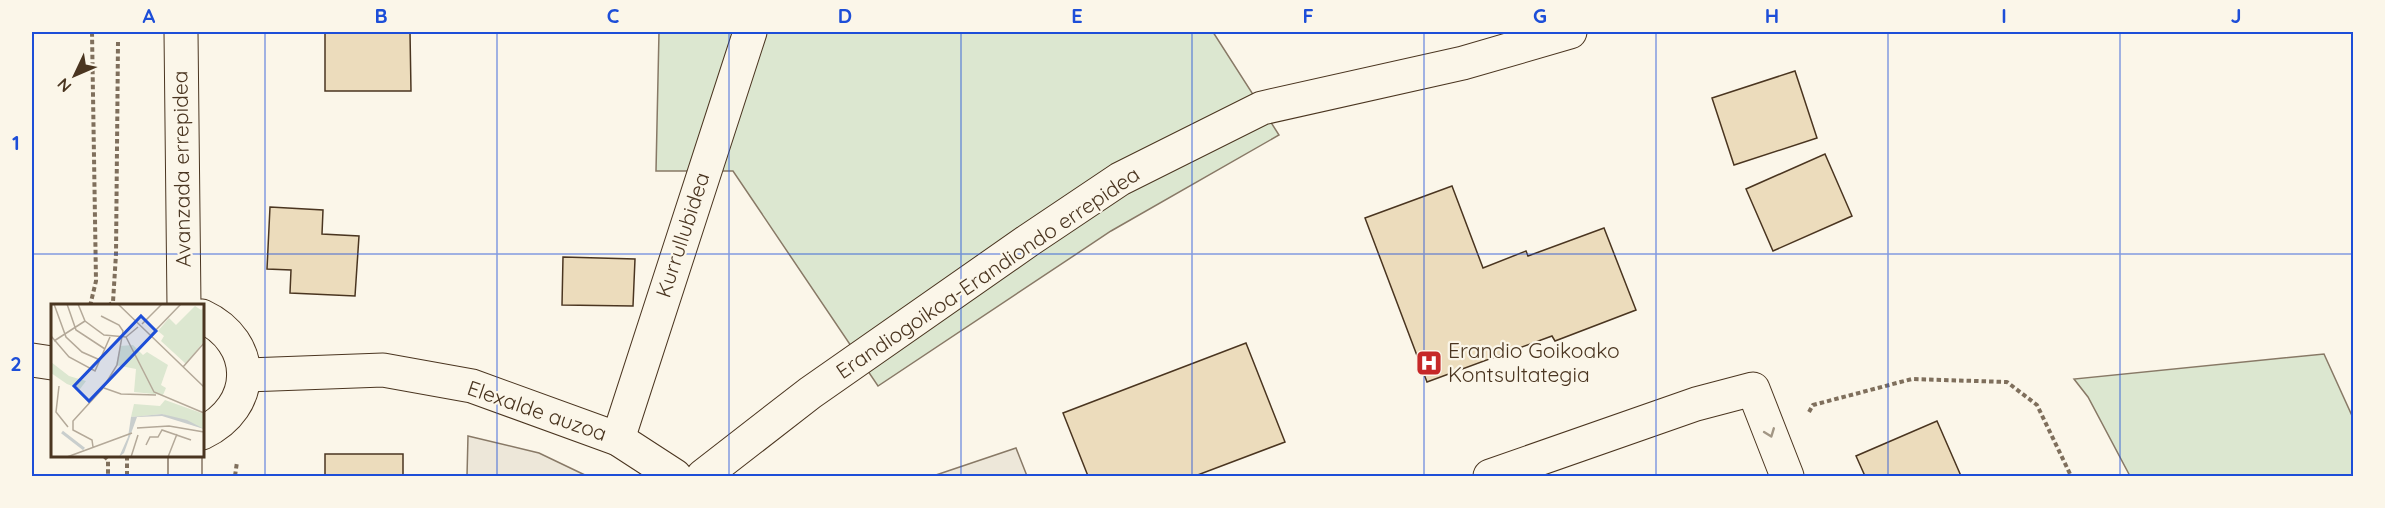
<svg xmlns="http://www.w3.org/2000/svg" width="2385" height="508" font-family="Quicksand,sans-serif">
<rect width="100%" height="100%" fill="#fbf6e9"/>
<!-- green -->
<g fill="#dce7d0" stroke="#887966" stroke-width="1.5">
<path d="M659,32h554l66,103 -168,96 -233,155 -145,-215h-77z"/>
<path d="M2324,354l29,64v58h-223l-42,-79 -14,-18z"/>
</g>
<!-- parking -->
<g fill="#ede7d9" stroke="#887966" stroke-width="1.5">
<path d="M468,436l71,17 48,23h-120z"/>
<path d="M1016,448l11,28h-94z"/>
</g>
<!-- building -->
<g fill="#ecdcbc" stroke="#4a3520" stroke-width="1.5">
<path d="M325,32h85l1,59h-86z"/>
<path d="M1795,71l22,67 -83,27 -22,-67z"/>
<path d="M1825,154l27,62 -79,35 -27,-62z"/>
<path d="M1452,186l31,82 43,-17 2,5 76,-28 32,82 -81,31 -3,-5 -125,46 -62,-164z"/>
<path d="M270,207l53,3 -1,24 37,2 -4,60 -65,-3 1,-23 -24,-1z"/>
<path d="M563,257l72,2 -2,47 -71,-1z"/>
<path d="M1246,343l39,99 -90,34h-107l-25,-63z"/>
<path d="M1937,421l24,55h-96l-9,-20z"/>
<rect x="325" y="454" width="78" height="22"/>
</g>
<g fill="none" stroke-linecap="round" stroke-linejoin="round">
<defs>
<g id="minor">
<path d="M181,32l3,274"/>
<path d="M202,316c56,26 55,91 0,117"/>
<path d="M32,360l20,3"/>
<path d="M244,375l139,-5 89,16 146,53 57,37"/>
<path d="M618,439l132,-407"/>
<path d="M185,456v20"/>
<path d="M703,476l107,-83 219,-153 91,-61 142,-71 201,-45 107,-31"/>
<path d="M1490,476l206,-72 57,-15 34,87"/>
</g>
</defs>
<!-- minor casing -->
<use href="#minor" stroke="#4a3520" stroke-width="35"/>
<!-- path -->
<g stroke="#7f6f5c" stroke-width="4" stroke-dasharray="4.5 3" stroke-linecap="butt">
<path d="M90,306l6,-25 -4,-249"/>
<path d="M108,306l5,-4 3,-48 2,-212"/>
<path d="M1809,412l4,-7 99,-26 95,3 30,23 34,71"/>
<path d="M104,456l4,4v16"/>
<path d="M127,456v20"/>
<path d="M235,476l2,-14"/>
</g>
<!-- minor -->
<use href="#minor" stroke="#fbf6e9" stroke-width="33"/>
</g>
<!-- one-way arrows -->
<defs><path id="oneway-chevron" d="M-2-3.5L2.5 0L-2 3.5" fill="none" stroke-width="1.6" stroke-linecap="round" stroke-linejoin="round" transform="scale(1.5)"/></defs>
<use stroke="#a29684" href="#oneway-chevron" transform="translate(1770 433) rotate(69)"/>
<!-- grid -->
<path fill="none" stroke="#1d4ed8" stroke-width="1.5" stroke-opacity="0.55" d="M265,32v444M497,32v444M729,32v444M961,32v444M1192,32v444M1424,32v444M1656,32v444M1888,32v444M2120,32v444M32,254h2322"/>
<!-- icons -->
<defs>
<symbol id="hospital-square" viewBox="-11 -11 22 22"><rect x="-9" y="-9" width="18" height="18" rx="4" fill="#c62828" stroke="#fbf6e9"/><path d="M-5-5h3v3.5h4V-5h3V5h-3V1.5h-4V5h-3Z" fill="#fff"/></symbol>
</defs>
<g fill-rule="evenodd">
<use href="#hospital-square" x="1414" y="348" width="30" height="30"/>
</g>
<g text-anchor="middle" stroke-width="4.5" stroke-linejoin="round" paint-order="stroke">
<!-- street labels -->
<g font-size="21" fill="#4a3520" stroke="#fbf6e9">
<text transform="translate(182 169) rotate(-91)" y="7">Avanzada errepidea</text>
<text transform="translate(683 235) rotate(-72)" y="7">Kurrullubidea</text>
<text transform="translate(988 273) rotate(-34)" y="7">Erandiogoikoa-Erandiondo errepidea</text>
<text transform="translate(537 411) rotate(19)" y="7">Elexalde auzoa</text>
</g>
<!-- poi labels -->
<g font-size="21" fill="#4a3520" stroke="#fbf6e9" text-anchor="start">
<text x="1448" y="358">Erandio Goikoako<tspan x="1448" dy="24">Kontsultategia</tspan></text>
</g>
</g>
<!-- overview -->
<g transform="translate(51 304)">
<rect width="153" height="153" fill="#fbf6e9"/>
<path d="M144,2l6,4 3,-3v34l-18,23 -25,-23 3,-5 -6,-5 11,-13 7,7zM82,41l10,10 4,-3 21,13 -7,20 5,3 -3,7 -29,-3 2,-23 -20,-4 4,-19zM0,58l18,14 17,5 -6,8 -13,-5 -16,-11zM114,96l39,14v15l-42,-15 -31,3 3,-13 26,2z" fill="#dce7d0"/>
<path d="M111,110l25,6 17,9 -42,-13 -25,1 -13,36 -5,4 9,-20 3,-20z" fill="#c9cecd"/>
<path fill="none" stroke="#c9cecd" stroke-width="3" d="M11,128l22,17"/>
<path fill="none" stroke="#b4a999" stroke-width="1.5" d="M3,0l12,33 16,15 18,8M16,0l9,26 29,19M27,0l7,17 19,14 22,2 12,-10M67,0l86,83M91,20l20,-20M100,31l30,-31M0,32l18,21 26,14 15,-34M75,33l28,55 50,21M3,37l31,-20M132,63l21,-24M8,82l-3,26 12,15M53,84l17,6 35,1M86,124l32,-2 35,6M95,141l4,-8h8l4,-7 29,10M42,143l-1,-7 -19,-10v-9l30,-33 14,-23 6,-34 -4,-6 -18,-9M16,153l65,-24M80,153l7,-22M117,153l9,-23"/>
<path fill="#1d4ed8" fill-opacity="0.15" stroke="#1d4ed8" stroke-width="3" d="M90,12l15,15 -67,70 -15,-15z"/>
<rect width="153" height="153" fill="none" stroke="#4a3520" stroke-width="3"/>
</g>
<!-- border -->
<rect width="2385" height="508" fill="none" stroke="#fbf6e9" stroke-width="66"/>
<!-- north arrow -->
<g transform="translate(75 75) rotate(226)" stroke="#fbf6e9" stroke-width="4.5" paint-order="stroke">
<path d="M0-4.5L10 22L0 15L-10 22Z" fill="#4a3520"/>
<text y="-9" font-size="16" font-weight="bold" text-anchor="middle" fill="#4a3520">N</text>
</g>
<rect x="33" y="33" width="2319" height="442" fill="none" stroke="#1d4ed8" stroke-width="2"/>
<g font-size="20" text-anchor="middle" font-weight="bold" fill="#1d4ed8">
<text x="149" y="23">A</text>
<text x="381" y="23">B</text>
<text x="613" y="23">C</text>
<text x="845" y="23">D</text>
<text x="1077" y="23">E</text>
<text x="1308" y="23">F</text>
<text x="1540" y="23">G</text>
<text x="1772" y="23">H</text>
<text x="2004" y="23">I</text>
<text x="2236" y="23">J</text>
<text x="16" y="150">1</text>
<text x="16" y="371">2</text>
</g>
</svg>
